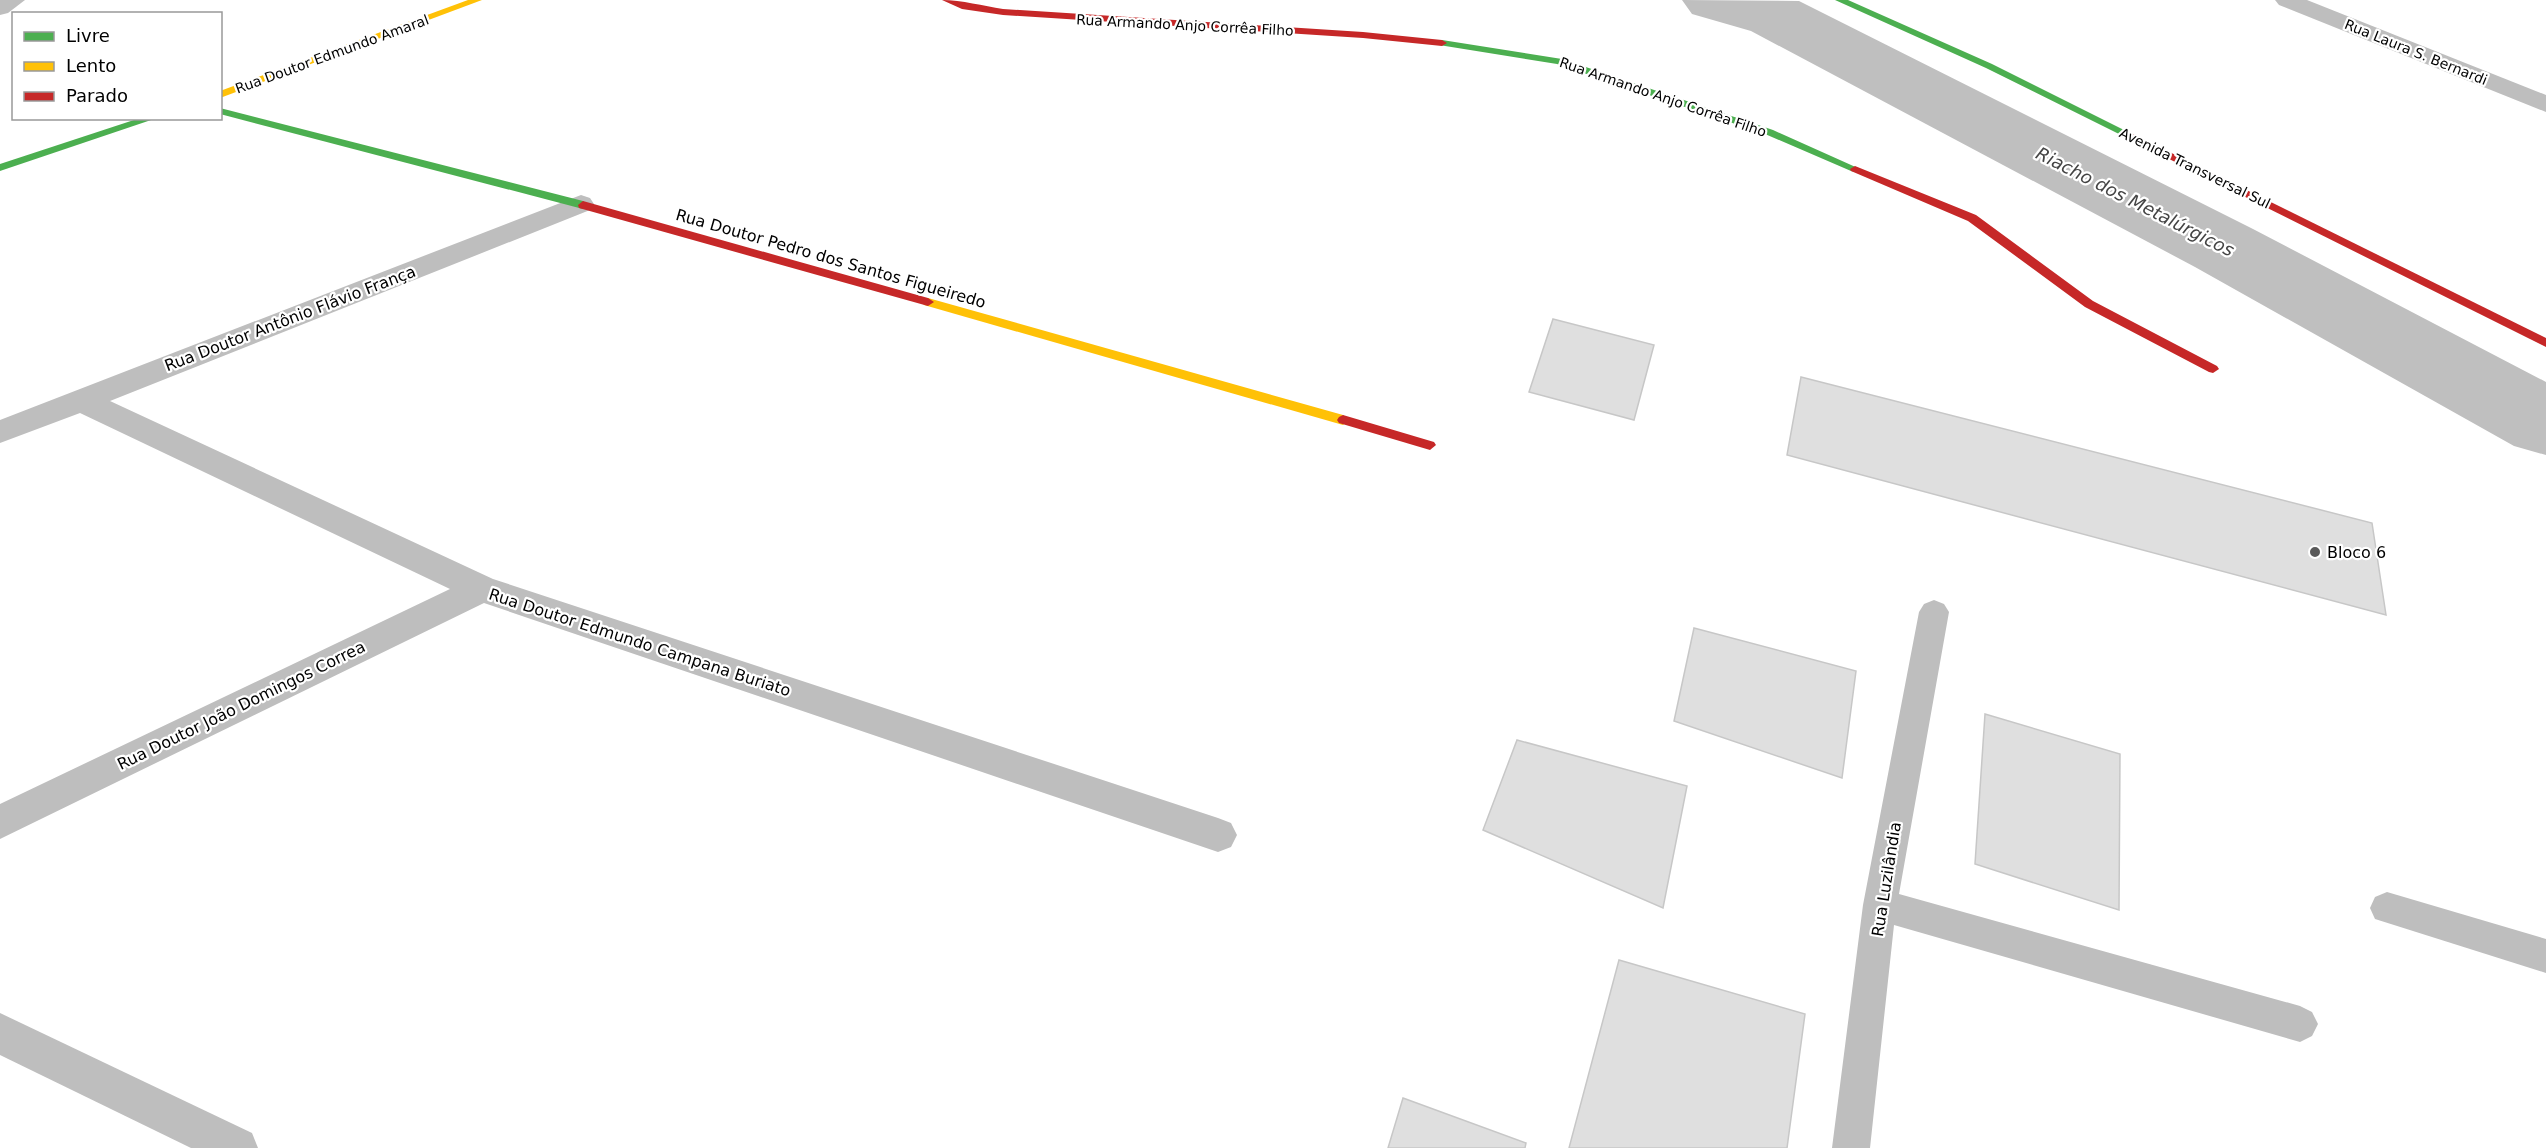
<svg xmlns="http://www.w3.org/2000/svg" width="2546" height="1148" font-family="'DejaVu Sans',sans-serif">
<rect width="100%" height="100%" fill="#fff"/>
<g fill="none" stroke-linecap="round" stroke-linejoin="round">
<!-- river -->
<path fill="#bfbfbf" fill-rule="evenodd" d="M1682,0l117,1 454,228 293,153v73l-32,-9 -319,-179 -444,-236 -59,-17z"/>
</g>
<!-- building -->
<g fill="#dfdfdf" stroke="#c7c7c7" stroke-width="1.5">
<path d="M1553,319l101,26 -20,75 -105,-28z"/>
<path d="M1801,377l571,146 14,92 -599,-160z"/>
<path d="M1694,628l162,43 -14,107 -168,-57z"/>
<path d="M1985,714l135,40 -1,156 -144,-46z"/>
<path d="M1517,740l170,46 -24,122 -180,-78z"/>
<path d="M1619,960l186,54 -18,134h-218z"/>
<path d="M1403,1098l123,45 -1,5h-137z"/>
</g>
<g fill="none" stroke-linecap="round" stroke-linejoin="round">
<!-- lane -->
<g fill="#bebebe" fill-rule="evenodd">
<path d="M1934,600l10,4 5,8 -50,282 401,112 12,6 6,12 -6,12 -12,6 -406,-117 -24,223h-38l31,-243 56,-293 5,-8z"/>
<path d="M2387,892l159,47v34l-171,-54 -5,-11 5,-11z"/>
</g>
<!-- street -->
<g fill="#bebebe" fill-rule="evenodd">
<path d="M0,0h25l-17,13 -8,2z"/>
<path d="M2275,0h32l239,95v17l-267,-107z"/>
<path d="M581,195l9,3 4,6 -4,6 -480,191 383,178 725,239 13,5 6,12 -6,12 -13,5 -734,-249 -484,236v-35l450,-215 -370,-176 -80,30v-23z"/>
<path d="M0,1013l252,120 6,15h-67l-191,-93z"/>
</g>
<!-- fast -->
<g fill="#4caf50" fill-rule="evenodd">
<path d="M1835,0h13l144,64 138,69 -5,3 -4,-1 -135,-67z"/>
<path d="M1442,40l120,19 211,71 87,39 -5,3 -4,-1 -86,-37 -208,-70 -118,-19 -2,-2z"/>
<path d="M220,108l363,93 5,4 -5,4 -363,-95z"/>
<path d="M140,118h17l-157,53v-7z"/>
</g>
<!-- slow -->
<g fill="#ffc107" fill-rule="evenodd">
<path d="M468,0h14l-262,98v-7z"/>
<path d="M928,298l415,117 6,5 -6,5 -419,-120 -2,-3 2,-3z"/>
</g>
<!-- jam -->
<g fill="#c62828" fill-rule="evenodd">
<path d="M942,0c20,0 41,6 61,9l360,23 79,8 5,3 -5,3 -79,-8 -360,-23 -41,-6z"/>
<path d="M2125,130l421,208v9l-425,-212 -1,-2z"/>
<path d="M1855,166l121,49 117,86 124,65 2,3 -6,4 -4,-1 -124,-65 -117,-86 -117,-50 -1,-2z"/>
<path d="M583,201l345,97 6,4 -6,4 -349,-98 -1,-3z"/>
<path d="M1343,415l91,27 2,3 -6,5 -91,-27 -2,-3 2,-3z"/>
</g>
</g>
<!-- markers -->
<circle fill="#595959" stroke="#fff" stroke-width="2" cx="2315" cy="552" r="6"/>
<g text-anchor="middle" stroke-width="4.5" stroke-linejoin="round" paint-order="stroke">
<!-- far-street labels -->
<g font-size="14" fill="#000" stroke="#fff">
<text transform="translate(1185 25) rotate(3)" y="5">Rua Armando Anjo Corrêa Filho</text>
<text transform="translate(2416 52) rotate(22)" y="5">Rua Laura S. Bernardi</text>
<text transform="translate(332 54) rotate(-20)" y="5">Rua Doutor Edmundo Amaral</text>
<text transform="translate(1663 97) rotate(19)" y="5">Rua Armando Anjo Corrêa Filho</text>
<text transform="translate(2195 168) rotate(26)" y="5">Avenida Transversal Sul</text>
</g>
<!-- street labels -->
<g font-size="16" fill="#000" stroke="#fff">
<text transform="translate(831 258) rotate(16)" y="6">Rua Doutor Pedro dos Santos Figueiredo</text>
<text transform="translate(290 318) rotate(-21)" y="6">Rua Doutor Antônio Flávio França</text>
<text transform="translate(640 642) rotate(18)" y="6">Rua Doutor Edmundo Campana Buriato</text>
<text transform="translate(241 705) rotate(-26)" y="6">Rua Doutor João Domingos Correa</text>
<text transform="translate(1886 879) rotate(-81)" y="6">Rua Luzilândia</text>
</g>
<!-- poi labels -->
<g font-size="16" fill="#000" stroke="#fff" text-anchor="start">
<text x="2327" y="558">Bloco 6</text>
</g>
<!-- water labels -->
<g font-size="18" font-style="italic" fill="#444" stroke="#fff">
<text transform="translate(2135 202) rotate(27)" y="6">Riacho dos Metalúrgicos</text>
</g>
</g>
<!-- legend -->
<rect x="12" y="12" width="210" height="108" fill="#ffffff" stroke="#999999" stroke-width="1.5"/>
<rect x="24" y="32" width="30" height="9" fill="#4caf50" stroke="#999999" stroke-width="1.5"/>
<text x="66" y="42" font-size="18" fill="#000000">Livre</text>
<rect x="24" y="62" width="30" height="9" fill="#ffc107" stroke="#999999" stroke-width="1.5"/>
<text x="66" y="72" font-size="18" fill="#000000">Lento</text>
<rect x="24" y="92" width="30" height="9" fill="#c62828" stroke="#999999" stroke-width="1.5"/>
<text x="66" y="102" font-size="18" fill="#000000">Parado</text>
</svg>
